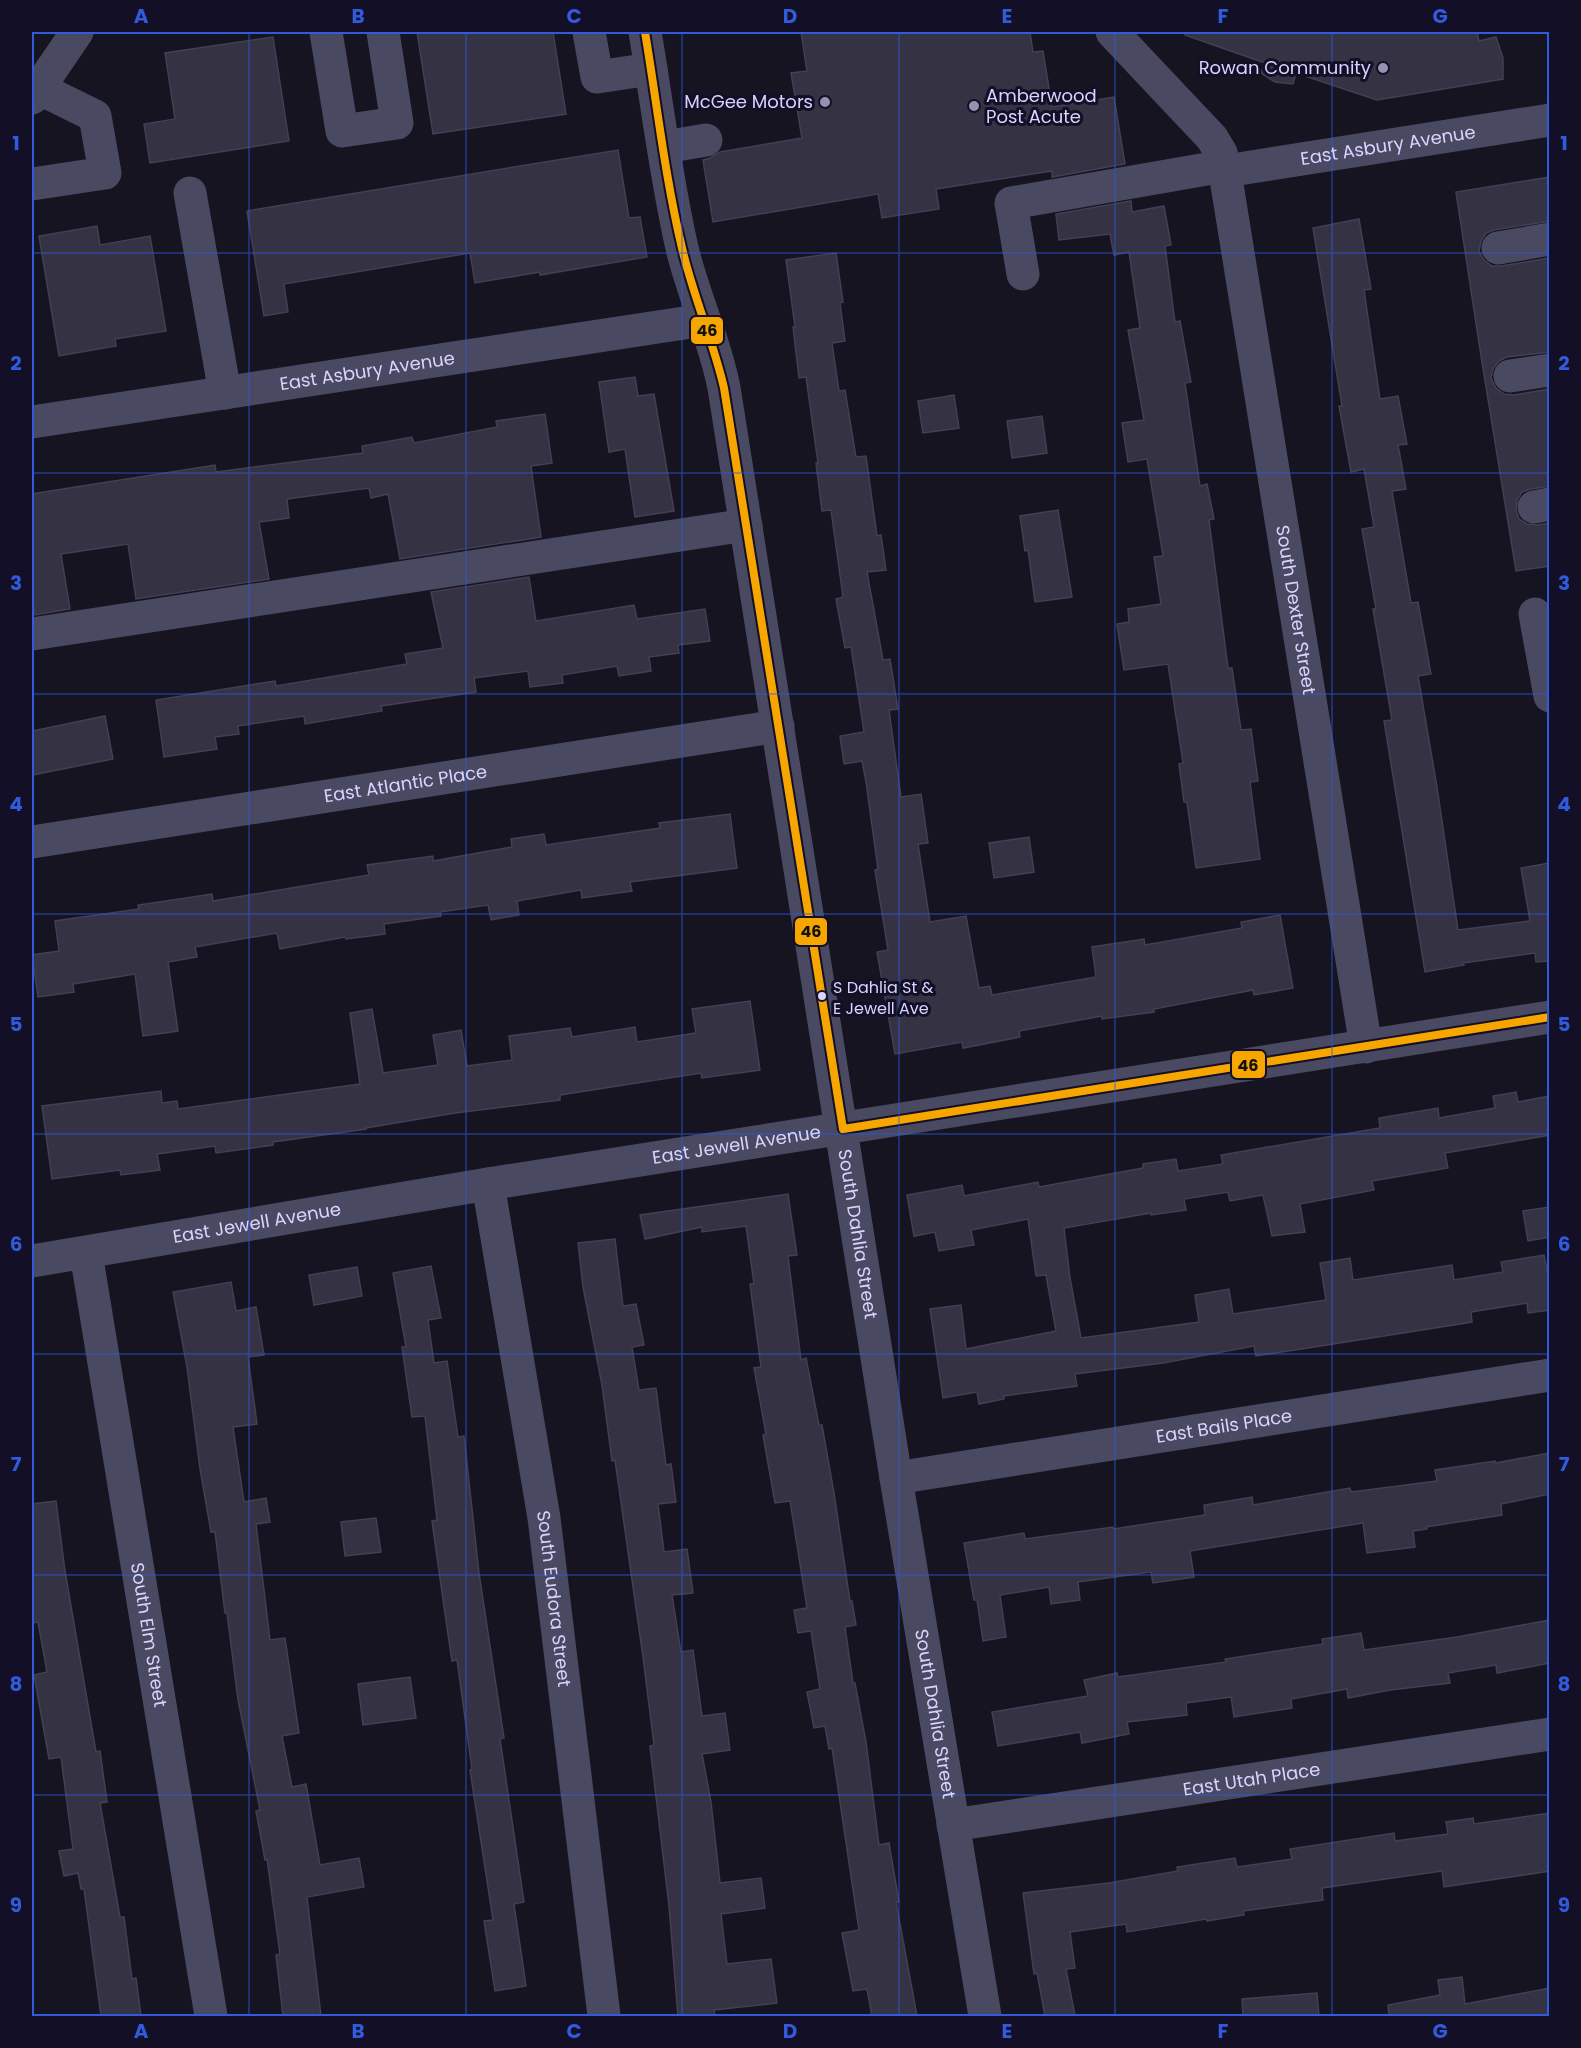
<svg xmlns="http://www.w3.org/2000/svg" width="1581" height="2048" font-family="Poppins,sans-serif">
<rect width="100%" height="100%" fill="#161421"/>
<!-- building -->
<g fill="#343243" stroke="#433f54" stroke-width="1.5">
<path d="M417,32h136l13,82 -133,20z"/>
<path d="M801,32h229l3,20 10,-1 9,56 62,-10 11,67 -73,13v-6l-116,18 3,20 -57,9 -4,-24 -165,28 -10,-62 7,-2 10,-6 82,-14 -11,-65 16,-2z"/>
<path d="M1186,32h291l2,9 17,-4 7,21v21l-126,21 -81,-27 -3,11 -18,-2 -14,-9 4,-10 -80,-28z"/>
<path d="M273,37l16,104 -139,22 -6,-39 31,-5 -10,-66z"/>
<path d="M618,150l11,68 11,-1 7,40 -107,18v-3l-65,11 -5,-30 -186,31 4,28 -24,4 -17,-105z"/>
<path d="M1550,177v44l-56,9 -8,3 -5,8 -2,10 5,9 8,6h9l49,-8v94l-43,5 -8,4 -6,8 -2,9 5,10 8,6 9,1 37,-6v97l-19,3 -9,3 -5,8 -1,10 3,9 8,5 10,1 13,-2v43l-34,5 -35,-215 -25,-164z"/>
<path d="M1131,201l1,11 32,-6 7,39 -6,1 10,76 5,-1 11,61 -6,1 15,103 7,-2 7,35 -5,1 19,148h4l9,62 10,-1 7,52 -8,1 10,77 -64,9 -9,-66h-3l-5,-38 4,-1 -15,-99 -44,6 -7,-46 12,-2 -1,-13 33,-5 -7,-47 9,-1 -16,-97 -19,3 -6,-39 22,-3 -16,-90 12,-2 -11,-76 -15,3 -4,-21 -51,6 -3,-26z"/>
<path d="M1359,219l12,70 -7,1 16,109 18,-3 9,48 -9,1 8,44 -14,2 19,112 7,-1 13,72 -13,2 19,111 21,143 72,-9 -9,-53 29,-5v98l-14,1 -1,-9 -72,10 1,2 -39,7 -41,-251 8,-1 -19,-111h3l-14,-80 12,-2 -10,-58 -13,3 -12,-66h3l-29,-178z"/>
<path d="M97,226l3,19 50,-9 16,95 -51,8 1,7 -57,10 -20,-120z"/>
<path d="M836,253l7,49 -3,1 5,38 -13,2 7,48 6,-1 11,67 10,-1 11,80 4,-1 5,35 -19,2 16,88 7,-1 8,50 -9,1 12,87 20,-3 7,49 -10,1 12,78 36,-6 13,72 11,-2 2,9 104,-18 -4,-30 52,-8 1,6 97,-17 -1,-6 39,-7 13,73 -39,7 -1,-5 -99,19v3l-52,7v-3l-83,15 1,6 -57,11 -1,-6 -67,12 -18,-102 11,-2 -13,-80 3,-1 -12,-87 -4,-21 -18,3 -4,-28 24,-4 -13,-85 -6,1 -9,-49 7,-2 -12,-87 -9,1 -6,-48h2l-12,-86 -7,1 -6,-51h2l-9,-67z"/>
<path d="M635,377l3,19 16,-2 20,117 -39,6 -10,-68 -16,3 -10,-70z"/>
<path d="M954,395l5,33 -36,5 -5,-32z"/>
<path d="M545,414l7,49 -21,3 10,71 -141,22 -12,-65 -17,4 -2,-10 -82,11 2,19 -30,4 10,57 -133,20 -8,-55 -67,10 9,55 -35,6 -3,-23v-98l183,-29 1,7 147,-19 -1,-7 50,-9 2,6 83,-16 -1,-6z"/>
<path d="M1042,416l5,37 -35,5 -5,-37z"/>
<path d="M1058,510l14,87 -37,5 -7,-52 -3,1 -5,-35z"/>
<path d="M529,577l7,44 98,-16 3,14 68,-10 5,32 -32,4 1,8 -30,4 2,14 -32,5 -2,-10 -55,9 1,8 -33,4 -2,-16 -54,7 2,14 -95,14 1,5 -77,13 -1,-8 -66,10 1,8 -24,3 2,12 -53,8 -8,-57 119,-19 1,5 131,-22 -2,-10 38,-6 -12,-56z"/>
<path d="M105,716l8,43 -81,16v-44z"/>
<path d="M730,814l7,54 -107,14 2,9 -50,7 -1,-8 -64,11 2,14 -28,5 -3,-15 -48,7 1,4 -57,8 1,10 -39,5 -1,-2 -65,12 -3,-16 -82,14 2,10 -29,5 10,69 -35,5 -8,-62 -62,10 1,8 -36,5 -6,-42 27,-4 -4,-30 84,-12 -1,-4 74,-11 1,7 156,-26 -2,-10 66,-9v5l79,-14 -1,-8 33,-5 2,11 114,-17 -1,-5z"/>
<path d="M1029,837l5,35 -40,6 -5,-35z"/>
<path d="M750,1001l10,69 -58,8 -1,-5 -141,22v5l-105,13 -89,15v1l-93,13v3l-57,8 -1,-7 -58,8 3,16 -39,5 -1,-5 -68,9 -10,-73 119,-15 1,12 15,-2 1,8 182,-25 -10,-71 22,-4 11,64 55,-8 -5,-30 28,-5 6,36 45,-6 -3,-24 61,-8 2,9 63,-10 2,15 59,-9 -4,-24z"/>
<path d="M1516,1092l2,10 32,-6v39l-105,18 3,15 -76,13 2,9 -74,14 5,28 -33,4 -9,-41 -33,6 -2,-9 -44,7 2,11 -35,5v-2l-87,15 6,50 11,60 118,-16 -4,-27 34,-6 4,25 93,-14 -6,-37 30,-5 3,22 99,-15 2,15 49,-8 -2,-10 43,-7 6,30v25l-22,3 -1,-10 -56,9 1,10 -164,26 -52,8 -2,-10 -91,17 -88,11 2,12 -73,10v3l-25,5 -2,-12 -34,6 -13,-89 31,-4 5,44 90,-18 -10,-56 -10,1 -8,-57 -57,11 3,15 -35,6 -4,-19 -21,4 -7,-41 55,-10 2,11 74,-14 1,5 104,-19v-4l33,-5 2,12 45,-7 -2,-9 159,-27 -1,-10 59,-10 1,10 56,-10 -2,-12z"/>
<path d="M788,1194l9,61 -9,1 13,104 5,-2 13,67h3l12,68 16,108h2l4,24 -11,2 8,56h2l11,59 13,103 10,-2 10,59h-3l21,114h-45l-5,-27 -14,2 -11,-58 17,-3 -27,-182 -3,1 -4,-23 -11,2 -7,-36 13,-3 -9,-58 -13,2 -4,-23 13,-2 -17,-107 -15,2 -12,-68 3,-1 -12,-66 7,-1 -11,-83h4l-8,-58 -44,6v-5l-57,12 -5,-24z"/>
<path d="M1550,1207v30l-22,4 -5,-30z"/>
<path d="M615,1239l8,67 13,-2 8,41 -12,2 7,43 17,-2 10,77 5,-1 5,38 -18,2 6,48 23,-3 6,44 -21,2 9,57 12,-2 9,66 23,-3 5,37 -28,4 9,48 9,81 41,-5 4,30 -44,6 6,50 44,-5 6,44 -63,7 1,6h-37l-9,-110 -19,-160 4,-1 -11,-88 -28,-197 -3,1 -10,-76 -19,-98 -5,-44z"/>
<path d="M431,1266l10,52 -13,2 6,43 13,-2 11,76 6,-1 15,137 25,165 -4,1 24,163 -10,2 12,82 -31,5 -11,-70 9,-1 -23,-150 2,-1 -15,-109 -5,1 -8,-54 -12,-86 5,-1 -12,-104 -13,1 -10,-70h4l-13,-74z"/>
<path d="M357,1267l5,29 -48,9 -5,-30z"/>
<path d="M231,1282l5,29 20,-4 8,48 -16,2 9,67 -24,3 11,75 22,-4 4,24 -14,2 14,116 15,-2 14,95 -17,3 10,51 14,-3 14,81 39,-7 5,29 -57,10 14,119h-38l-7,-61 4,-1 -13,-95 -2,1 -9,-49 4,-1 -22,-110 -11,-87h-2l-10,-81h-4l-11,-63 -13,-102 -14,-75z"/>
<path d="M1550,1453v41l-49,10 1,11 -76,12 1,2 -14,2 2,16 -48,6 -4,-30 -173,28 4,26 -41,6 -2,-11 -73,10 2,18 -29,4 -2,-17 -49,8 6,42 -23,4 -6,-41h-3l-10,-57 60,-10 1,6 88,-12v2l92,-14 -1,-10 48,-8 1,8 97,-17 1,4 86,-11 -2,-11 60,-9v2z"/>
<path d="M56,1501l9,70 31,181 4,-1 7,51 -7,1 20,114h4l8,62 4,-1 5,38h-40l-17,-127h-3l-3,-16 -14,3 -5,-25 14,-2 -12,-92 -12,2 -15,-84 13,-3 -9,-50 -6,1v-119z"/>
<path d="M376,1518l5,34 -36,4 -4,-34z"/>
<path d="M1550,1620v43l-53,10 -1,-8 -48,8 2,10 -60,7 -42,8 -1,-9 -56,10 1,9 -58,9 -3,-20 -45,6 1,12 -60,7 2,12 -47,9 -2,-11 -82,14 -6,-34 96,-16 -4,-16 33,-7 1,4 108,-15 -1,-3 98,-15 -1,-5 39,-6 3,17 93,-13z"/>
<path d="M410,1677l6,41 -53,7 -5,-41z"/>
<path d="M1550,1813v58l-106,16 -2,-16 -120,17 1,12 -80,11 1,4 -37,6 -1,-2 -79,13 -1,-8 -56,8 5,36 -9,1 9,47h-30l-8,-43 -3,1 -11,-81 86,-10 69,-12 -1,-4 58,-9 2,9 55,-8 -2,-10 104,-16 1,8 53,-7 -2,-12 27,-4 1,6z"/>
<path d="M1462,1977l3,27 85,-16v28h-161l-1,-11 52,-10 -2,-15z"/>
<path d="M1317,1993l2,23h-76l-1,-17z"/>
</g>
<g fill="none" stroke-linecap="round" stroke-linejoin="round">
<!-- minor -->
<g stroke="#4a4962" stroke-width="33">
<path d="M326,32l16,99 55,-8 -14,-91"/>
<path d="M589,32l8,45 54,-8"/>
<path id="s1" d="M645,32c12,71 21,146 37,216 11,47 33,92 42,140l172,1090 89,538"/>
<path id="s2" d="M1112,32l100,106 9,15 3,13 142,881"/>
<path d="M32,98l45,-66"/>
<path d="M665,147l41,-7"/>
<path id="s3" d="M1226,171l324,-51"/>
<path d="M32,184l73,-11 -10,-57 -57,-28"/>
<path d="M190,193l35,200"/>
<path d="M1498,248l52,-9"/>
<path d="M1023,274l-12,-71 213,-37"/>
<path d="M1510,376l40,-6"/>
<path id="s4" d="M32,422l672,-102"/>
<path d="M1534,507l16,-3"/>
<path d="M1535,614l15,82"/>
<path d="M32,634l714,-109"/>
<path id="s5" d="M32,842l746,-116"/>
<path id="s6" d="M488,1184l56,334 60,498"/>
<path id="s7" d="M86,1253l125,763"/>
<path id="s8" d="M32,1261l456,-77 1062,-167"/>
<path id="s9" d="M896,1478l654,-103"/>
<path id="s10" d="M953,1825l597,-91"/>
</g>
<defs>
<path id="bus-1" d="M645,32c12,72 20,145 37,216 11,48 31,92 42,140l119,741 707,-112"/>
</defs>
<!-- bus-1 casing -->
<use href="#bus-1" stroke="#130f26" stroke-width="12"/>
<!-- bus-1 -->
<use href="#bus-1" stroke="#f7a600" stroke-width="8"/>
</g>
<!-- grid -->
<path fill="none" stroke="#305bdc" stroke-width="1.5" stroke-opacity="0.55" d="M249,32v1984M466,32v1984M682,32v1984M899,32v1984M1115,32v1984M1332,32v1984M32,253h1518M32,473h1518M32,694h1518M32,914h1518M32,1134h1518M32,1354h1518M32,1575h1518M32,1795h1518"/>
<!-- markers -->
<g fill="#9591b1" stroke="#130f26" stroke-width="2">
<circle cx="1383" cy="68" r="6"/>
<circle cx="825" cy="102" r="6"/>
<circle cx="974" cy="106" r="6"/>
</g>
<circle fill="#d9d4ff" stroke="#130f26" stroke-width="2" cx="822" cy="996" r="5"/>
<g text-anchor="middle" stroke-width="6" stroke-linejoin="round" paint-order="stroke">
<!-- bus labels -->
<g font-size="16" fill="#d9d4ff" stroke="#130f26" text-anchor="start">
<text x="833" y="993">S Dahlia St &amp;<tspan x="833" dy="21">E Jewell Ave</tspan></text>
</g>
<!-- poi labels -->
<g font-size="18" fill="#d9d4ff" stroke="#130f26" text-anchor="end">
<text x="1371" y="74">Rowan Community</text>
<text x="986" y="102" text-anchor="start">Amberwood<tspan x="986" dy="21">Post Acute</tspan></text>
<text x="813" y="108">McGee Motors</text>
</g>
<!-- street labels -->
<g font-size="18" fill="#d9d4ff" stroke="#130f26">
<text dy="6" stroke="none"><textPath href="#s3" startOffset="164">East Asbury Avenue</textPath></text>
<text dy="6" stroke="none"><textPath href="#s4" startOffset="339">East Asbury Avenue</textPath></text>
<text dy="6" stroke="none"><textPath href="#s2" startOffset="626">South Dexter Street</textPath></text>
<text dy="6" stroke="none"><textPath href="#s5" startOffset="378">East Atlantic Place</textPath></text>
<text dy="6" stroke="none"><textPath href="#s8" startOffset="714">East Jewell Avenue</textPath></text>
<text dy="6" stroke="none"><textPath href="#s8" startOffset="228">East Jewell Avenue</textPath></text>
<text dy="6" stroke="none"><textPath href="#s1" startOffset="1222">South Dahlia Street</textPath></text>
<text dy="6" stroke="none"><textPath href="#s9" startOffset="332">East Bails Place</textPath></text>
<text dy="6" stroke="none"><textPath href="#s6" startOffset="420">South Eudora Street</textPath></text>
<text dy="6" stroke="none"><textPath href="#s7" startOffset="387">South Elm Street</textPath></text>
<text dy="6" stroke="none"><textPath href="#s1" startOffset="1708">South Dahlia Street</textPath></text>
<text dy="6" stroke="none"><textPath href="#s10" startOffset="302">East Utah Place</textPath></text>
</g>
</g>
<g stroke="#130f26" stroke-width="2">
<rect x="690" y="316" width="34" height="29" rx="6" fill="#f7a600"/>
<rect x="794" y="917" width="34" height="29" rx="6" fill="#f7a600"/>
<rect x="1231" y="1050" width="35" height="29" rx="6" fill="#f7a600"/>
</g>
<g font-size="16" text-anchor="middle" font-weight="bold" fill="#111">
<text x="707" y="336">46</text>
<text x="811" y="937">46</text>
<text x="1248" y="1071">46</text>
</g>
<!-- border -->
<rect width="1581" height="2048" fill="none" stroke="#130f26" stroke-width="66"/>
<rect x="33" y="33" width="1515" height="1982" fill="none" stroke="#305bdc" stroke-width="2"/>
<g font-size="20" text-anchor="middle" font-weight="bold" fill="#305bdc">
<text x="141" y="23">A</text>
<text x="358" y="23">B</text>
<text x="574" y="23">C</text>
<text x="790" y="23">D</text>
<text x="1007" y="23">E</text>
<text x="1223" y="23">F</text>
<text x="1440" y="23">G</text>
<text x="16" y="150">1</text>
<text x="1564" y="150">1</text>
<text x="16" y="370">2</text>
<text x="1564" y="370">2</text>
<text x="16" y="590">3</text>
<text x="1564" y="590">3</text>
<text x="16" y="811">4</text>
<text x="1564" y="811">4</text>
<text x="16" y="1031">5</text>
<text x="1564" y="1031">5</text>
<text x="16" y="1251">6</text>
<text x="1564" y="1251">6</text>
<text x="16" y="1471">7</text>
<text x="1564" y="1471">7</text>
<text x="16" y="1691">8</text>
<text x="1564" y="1691">8</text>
<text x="16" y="1912">9</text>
<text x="1564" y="1912">9</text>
<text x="141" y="2038">A</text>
<text x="358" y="2038">B</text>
<text x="574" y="2038">C</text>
<text x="790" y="2038">D</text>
<text x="1007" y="2038">E</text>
<text x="1223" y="2038">F</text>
<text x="1440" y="2038">G</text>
</g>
</svg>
